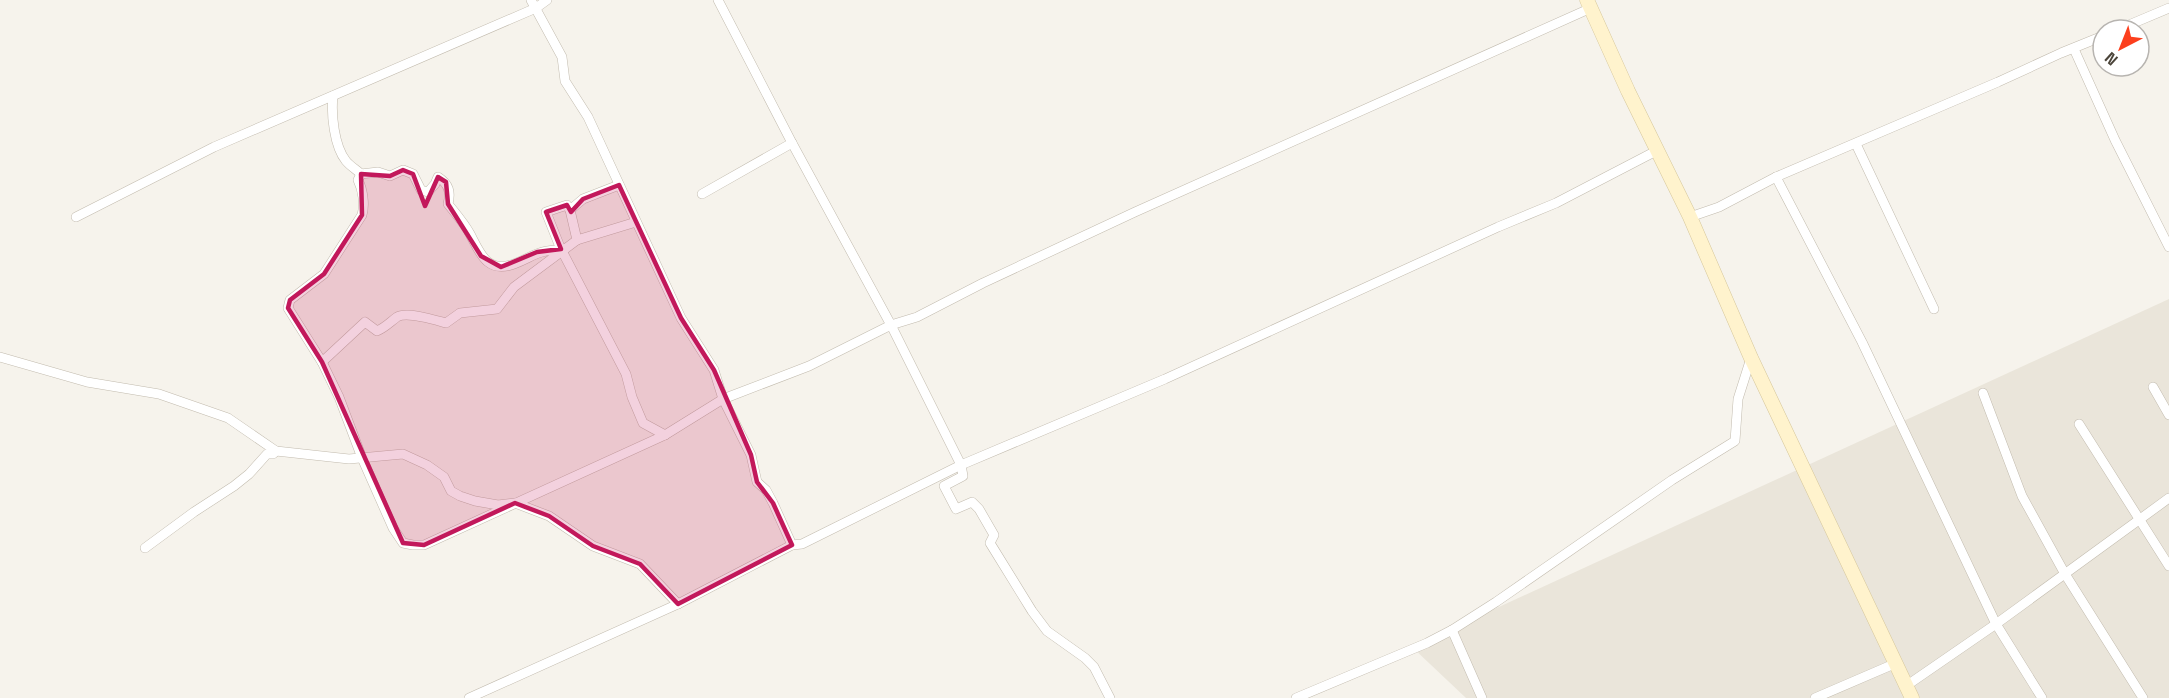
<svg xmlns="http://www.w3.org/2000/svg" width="2169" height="698" font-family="'Space Grotesk',sans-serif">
<rect width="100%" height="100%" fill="#f6f3ec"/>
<!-- residential -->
<path fill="#eae5da" d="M2169,299v399h-703l-54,-51z"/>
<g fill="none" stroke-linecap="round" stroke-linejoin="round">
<defs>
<g id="street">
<path d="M531,0l31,57 3,24 23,36 93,201 33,52 9,29 28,56 6,27 9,8 7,13 19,42 10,-1 159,-79 204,-86 333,-152 58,-24 102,-53"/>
<path d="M718,0l74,143 99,182 26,-8 66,-34 152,-71 456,-204"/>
<path d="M2117,30l52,-22"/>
<path d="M2074,49l41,91 54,107"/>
<path d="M333,96c-2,18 1,50 13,65 4,5 11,9 15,13l17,-2 12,4 13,-6 10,4 8,16 7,2 7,-8 3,-7c11,7 13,15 10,27 8,10 16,19 22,30 10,19 17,40 44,30 21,-8 22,-14 48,-14"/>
<path d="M1856,144l78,165"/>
<path d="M361,174l-3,6c5,10 7,25 4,35l-38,59 -34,26 -2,8 34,54 17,35 23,61 31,70 10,15 10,2h11l241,-110 58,-36 86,-33 82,-41 70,140 2,11 -19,10 12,23 16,-7 7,7 15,26 -4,8 42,68 15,20 38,27 9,9 16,31"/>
<path d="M1776,177l86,165 134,282 46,74"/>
<path d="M619,185l-36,14 -13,11 -3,-5 -21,7 14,35 66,127 6,23 11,26 22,12"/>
<path d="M702,194l90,-51"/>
<path d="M570,210l7,30"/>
<path d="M76,217l138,-70 322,-139 11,-8"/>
<path d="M1690,217l29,-10 57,-30 222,-95 63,-29 42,-17"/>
<path d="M0,357l87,25 72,12 69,24 48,33 73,8 54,-5 24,11 17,12 7,14 9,5 15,5 23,4 17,-2 34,13 44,30 47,18 38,40"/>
<path d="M322,362l43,-40 12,9c9,-4 13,-9 20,-14 10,-6 38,3 49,6l14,-10 37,-4 17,-22 63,-47 59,-18"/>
<path d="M2153,387l16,28"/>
<path d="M1983,393l39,103 43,78 78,124"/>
<path d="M2079,424l90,142"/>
<path d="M145,548l49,-36 40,-26 15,-12 18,-20h6l3,-3"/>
<path d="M1452,630l30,68"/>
<path d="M1906,686l90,-62 173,-126"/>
<path d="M469,698l209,-94 114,-59"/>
<path d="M1296,698l131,-55 25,-13 44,-28 176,-122 63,-39 3,-42 13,-41"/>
<path d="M1815,698l79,-34"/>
</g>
<path id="secondary" d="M1587,0l41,91 62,126 61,141 161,340"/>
</defs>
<!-- street casing -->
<use href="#street" stroke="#c2bbae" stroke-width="10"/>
<!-- secondary casing -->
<use href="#secondary" stroke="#d6c79b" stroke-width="15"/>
<!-- street -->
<use href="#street" stroke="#fff" stroke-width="9"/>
<!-- secondary -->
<use href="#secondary" stroke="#fff3cd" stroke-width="14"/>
</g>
<!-- marked area -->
<path fill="#c2185b" fill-opacity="0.2" stroke="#c2185b" stroke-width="4.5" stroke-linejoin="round" d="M403,170l10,4 12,32 13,-29 8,5 2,22 33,52 20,11 36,-15 24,-3 -15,-37 21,-7 4,7 12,-13 36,-14 62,133 33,52 37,85 6,27 16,21 19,42 -114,59 -38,-40 -47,-18 -44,-30 -34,-13 -91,42 -21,-2 -81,-181 -34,-54 2,-8 34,-26 38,-59 -1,-41 29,2z"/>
<!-- north arrow -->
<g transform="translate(2121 48) rotate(222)"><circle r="28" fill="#ffffff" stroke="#b7b4b0" stroke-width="1.5"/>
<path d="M0-4.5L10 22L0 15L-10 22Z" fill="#fc3f1d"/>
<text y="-9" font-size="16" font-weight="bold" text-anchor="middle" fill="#4b4439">N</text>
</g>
</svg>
